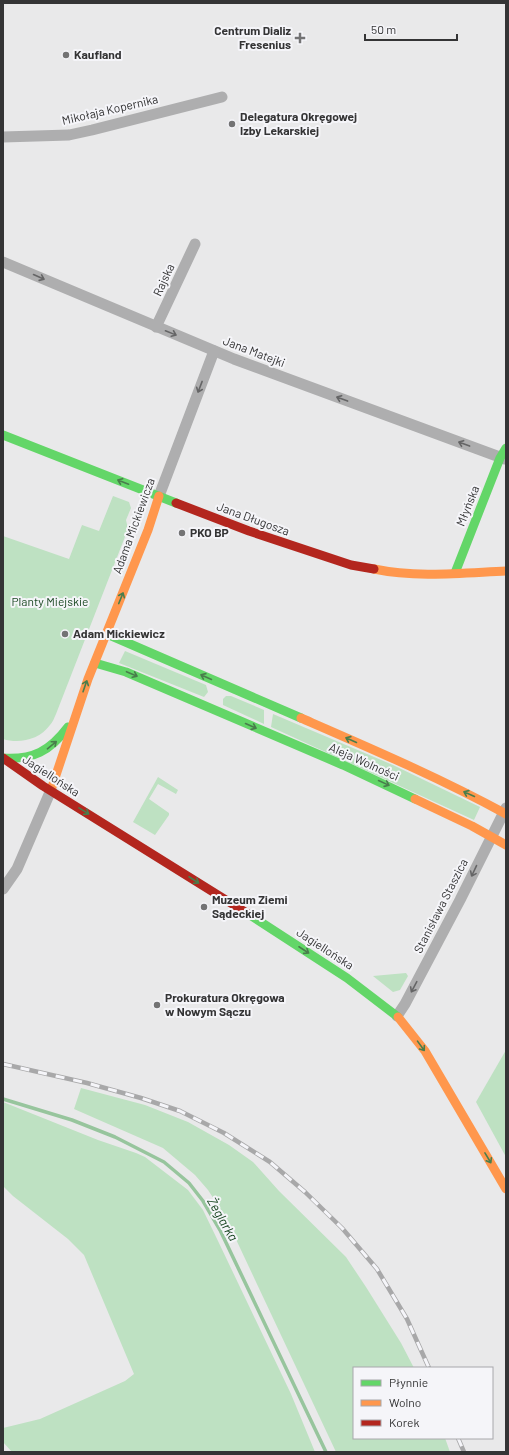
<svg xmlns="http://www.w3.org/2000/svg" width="509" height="1455" font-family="Barlow,sans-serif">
<rect width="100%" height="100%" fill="#e9e9ea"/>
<!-- green -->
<g fill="#bee1c2">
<path d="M113,496l16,6 2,6 -5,12 2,9 -72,185c-2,4 -3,8 -6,11 -11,15 -31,19 -47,14v-203l66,23 13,-34 17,6z"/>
<path d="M125,651l81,34 2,7 -4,5 -85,-34z"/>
<path d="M226,696h5l33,14v14l-41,-19v-6z"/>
<path d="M273,714l120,51 87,42 -6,13 -203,-93z"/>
<path d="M158,777l20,13 -2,4 -18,-10 -9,15 20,14v2l-14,20 -22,-13z"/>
<path d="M406,973l2,3 -8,14 -7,2 -20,-16z"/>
<path d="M506,1050v107l-30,-55z"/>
<path d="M81,1088l64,17 43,17 41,23 24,17 26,29 67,66 20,30 35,56 13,25h-60v70h91l5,14h-114l-111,-236 -17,-26 -13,-15 -32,-27 -89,-39z"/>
<path d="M3,1102l95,38 38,13 9,4 43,33 15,20 15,31 73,153 24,58h-303l-9,-10v-14l37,-9 85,-38 9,-7 -50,-119 -16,-16 -55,-43 -10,-10z"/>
</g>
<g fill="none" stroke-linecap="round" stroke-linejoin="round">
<!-- stream -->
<path stroke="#97c59d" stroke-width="3.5" d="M3,1099l69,21 43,17 49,25 25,21 14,18 17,29 106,222"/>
<!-- street -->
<g stroke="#aeaeaf" stroke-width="11">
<path d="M3,137l66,-2 23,-5 130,-33"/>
<path d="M3,262l231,97 271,100"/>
<path d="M156,327l39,-83"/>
<path d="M159,496l55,-145"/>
<path d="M3,889l14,-20 34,-79"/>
<path d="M397,1016l8,-12 55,-104 46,-92"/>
</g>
<!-- fast -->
<g stroke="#63d668" stroke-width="9">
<path d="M3,435l173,68"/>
<path d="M455,573l45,-115 6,-10"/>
<path d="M107,634l194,84"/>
<path d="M95,663l31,9 217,93 72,34"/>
<path d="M3,758c30,2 47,-7 65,-31"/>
<path d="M250,915l97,63 51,39"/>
</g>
<!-- slow -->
<g stroke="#ff974d" stroke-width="9">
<path d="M374,569c43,9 88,4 132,2"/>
<path d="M301,718c69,30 139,60 205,96"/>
<path d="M51,790l37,-111 60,-149 11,-34"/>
<path d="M415,799l57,27 34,19"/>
<path d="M398,1017l27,34 81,138"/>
</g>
<!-- jam -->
<g stroke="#b3261e" stroke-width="9">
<path d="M176,503l73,28 102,34 23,4"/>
<path d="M3,758l40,28 207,129"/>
</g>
<defs>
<g id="rail">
<path d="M3,1064l84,19 54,15 39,13 44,22 46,29 35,30 37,36 35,41 30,50 22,49"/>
<path d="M458,1438l6,14"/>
</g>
</defs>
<!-- rail casing -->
<use href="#rail" stroke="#a8a8a9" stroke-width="4.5"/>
<!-- rail -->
<use href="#rail" stroke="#f5f5f9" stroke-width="3" stroke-dasharray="9" stroke-linecap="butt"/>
</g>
<!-- one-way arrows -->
<defs><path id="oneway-shaft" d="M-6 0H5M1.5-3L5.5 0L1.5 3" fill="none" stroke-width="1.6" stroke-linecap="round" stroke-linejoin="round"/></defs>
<g stroke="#656566">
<use href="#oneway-shaft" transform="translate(39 277) rotate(24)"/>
<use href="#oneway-shaft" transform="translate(171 333) rotate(22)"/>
<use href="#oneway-shaft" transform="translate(200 387) rotate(111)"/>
<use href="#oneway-shaft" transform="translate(342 399) rotate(-160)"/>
<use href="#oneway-shaft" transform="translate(464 444) rotate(-160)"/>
<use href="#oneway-shaft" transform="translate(474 871) rotate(115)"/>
<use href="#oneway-shaft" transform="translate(414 987) rotate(118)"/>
</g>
<g stroke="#497d4c">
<use href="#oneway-shaft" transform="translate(123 482) rotate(-159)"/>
<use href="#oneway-shaft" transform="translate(121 598) rotate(-68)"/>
<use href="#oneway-shaft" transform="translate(132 674) rotate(23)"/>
<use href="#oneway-shaft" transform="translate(206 677) rotate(-156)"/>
<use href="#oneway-shaft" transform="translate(85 686) rotate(-71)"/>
<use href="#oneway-shaft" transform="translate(251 726) rotate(24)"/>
<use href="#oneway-shaft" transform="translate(351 740) rotate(-156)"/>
<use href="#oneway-shaft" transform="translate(52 745) rotate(-40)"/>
<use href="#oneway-shaft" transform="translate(384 783) rotate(25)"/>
<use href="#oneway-shaft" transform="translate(469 794) rotate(-156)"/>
<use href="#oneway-shaft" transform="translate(84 811) rotate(32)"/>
<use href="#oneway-shaft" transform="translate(194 880) rotate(33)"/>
<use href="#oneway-shaft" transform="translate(304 950) rotate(33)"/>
<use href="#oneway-shaft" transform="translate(421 1046) rotate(54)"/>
<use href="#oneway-shaft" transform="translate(488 1158) rotate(59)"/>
</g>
<!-- markers -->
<g fill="#737374" stroke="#f5f5f9" stroke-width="1.5">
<path d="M298 32h4v4h4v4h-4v4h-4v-4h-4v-4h4z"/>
<circle cx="66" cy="55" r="4"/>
<circle cx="232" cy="124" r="4"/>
<circle cx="182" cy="533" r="4"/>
<circle cx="65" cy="634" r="4"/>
<circle cx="204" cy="907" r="4"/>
<circle cx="157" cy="1005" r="4"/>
</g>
<g text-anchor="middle" stroke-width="4" stroke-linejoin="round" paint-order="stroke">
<!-- poi labels -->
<g font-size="12" font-weight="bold" fill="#343435" stroke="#f5f5f9" text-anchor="start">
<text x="291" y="35" text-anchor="end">Centrum Dializ<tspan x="291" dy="14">Fresenius</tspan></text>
<text x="74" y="59">Kaufland</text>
<text x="240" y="121">Delegatura Okręgowej<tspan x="240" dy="14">Izby Lekarskiej</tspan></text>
<text x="190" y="537">PKO BP</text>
<text x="73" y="638">Adam Mickiewicz</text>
<text x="212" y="904">Muzeum Ziemi<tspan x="212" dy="14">Sądeckiej</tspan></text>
<text x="165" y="1002">Prokuratura Okręgowa<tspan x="165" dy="14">w Nowym Sączu</tspan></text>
</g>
<!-- street labels -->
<g font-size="12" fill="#343435" stroke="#f5f5f9">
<text transform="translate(110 110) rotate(-13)" y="4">Mikołaja Kopernika</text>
<text transform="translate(164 280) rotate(-65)" y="4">Rajska</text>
<text transform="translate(254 352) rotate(21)" y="4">Jana Matejki</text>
<text transform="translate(468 506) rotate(-68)" y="4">Młyńska</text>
<text transform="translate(253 519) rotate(20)" y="4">Jana Długosza</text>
<text transform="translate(134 526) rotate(-70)" y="4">Adama Mickiewicza</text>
<text transform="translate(364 762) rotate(24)" y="4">Aleja Wolności</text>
<text transform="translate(51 776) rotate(33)" y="4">Jagiellońska</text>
<text transform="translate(441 906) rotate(-63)" y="4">Stanisława Staszica</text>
<text transform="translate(325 949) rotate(33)" y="4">Jagiellońska</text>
</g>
<!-- park labels -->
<g font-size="12" fill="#194721" stroke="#f5f5f9">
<text x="50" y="606">Planty Miejskie</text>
</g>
<!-- water labels -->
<g font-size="13" font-style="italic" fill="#14431d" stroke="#f5f5f9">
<text transform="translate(223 1219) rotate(60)" y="5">Żeglarka</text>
</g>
</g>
<!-- border -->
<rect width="509" height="1455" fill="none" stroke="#343435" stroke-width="8"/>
<!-- legend -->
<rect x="353" y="1367" width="140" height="72" fill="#f5f5f9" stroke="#a8a8ab"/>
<rect x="361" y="1380" width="20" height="6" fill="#63d668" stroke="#a8a8ab"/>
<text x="389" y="1387" font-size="12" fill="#343435">Płynnie</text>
<rect x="361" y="1400" width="20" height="6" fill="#ff974d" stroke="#a8a8ab"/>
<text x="389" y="1407" font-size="12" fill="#343435">Wolno</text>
<rect x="361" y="1420" width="20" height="6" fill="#b3261e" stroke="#a8a8ab"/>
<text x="389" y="1427" font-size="12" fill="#343435">Korek</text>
<!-- scale -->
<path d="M365 34v6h92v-6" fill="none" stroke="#343435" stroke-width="2"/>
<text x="371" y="34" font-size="12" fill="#343435" stroke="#f5f5f9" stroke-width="3" paint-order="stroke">50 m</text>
</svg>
